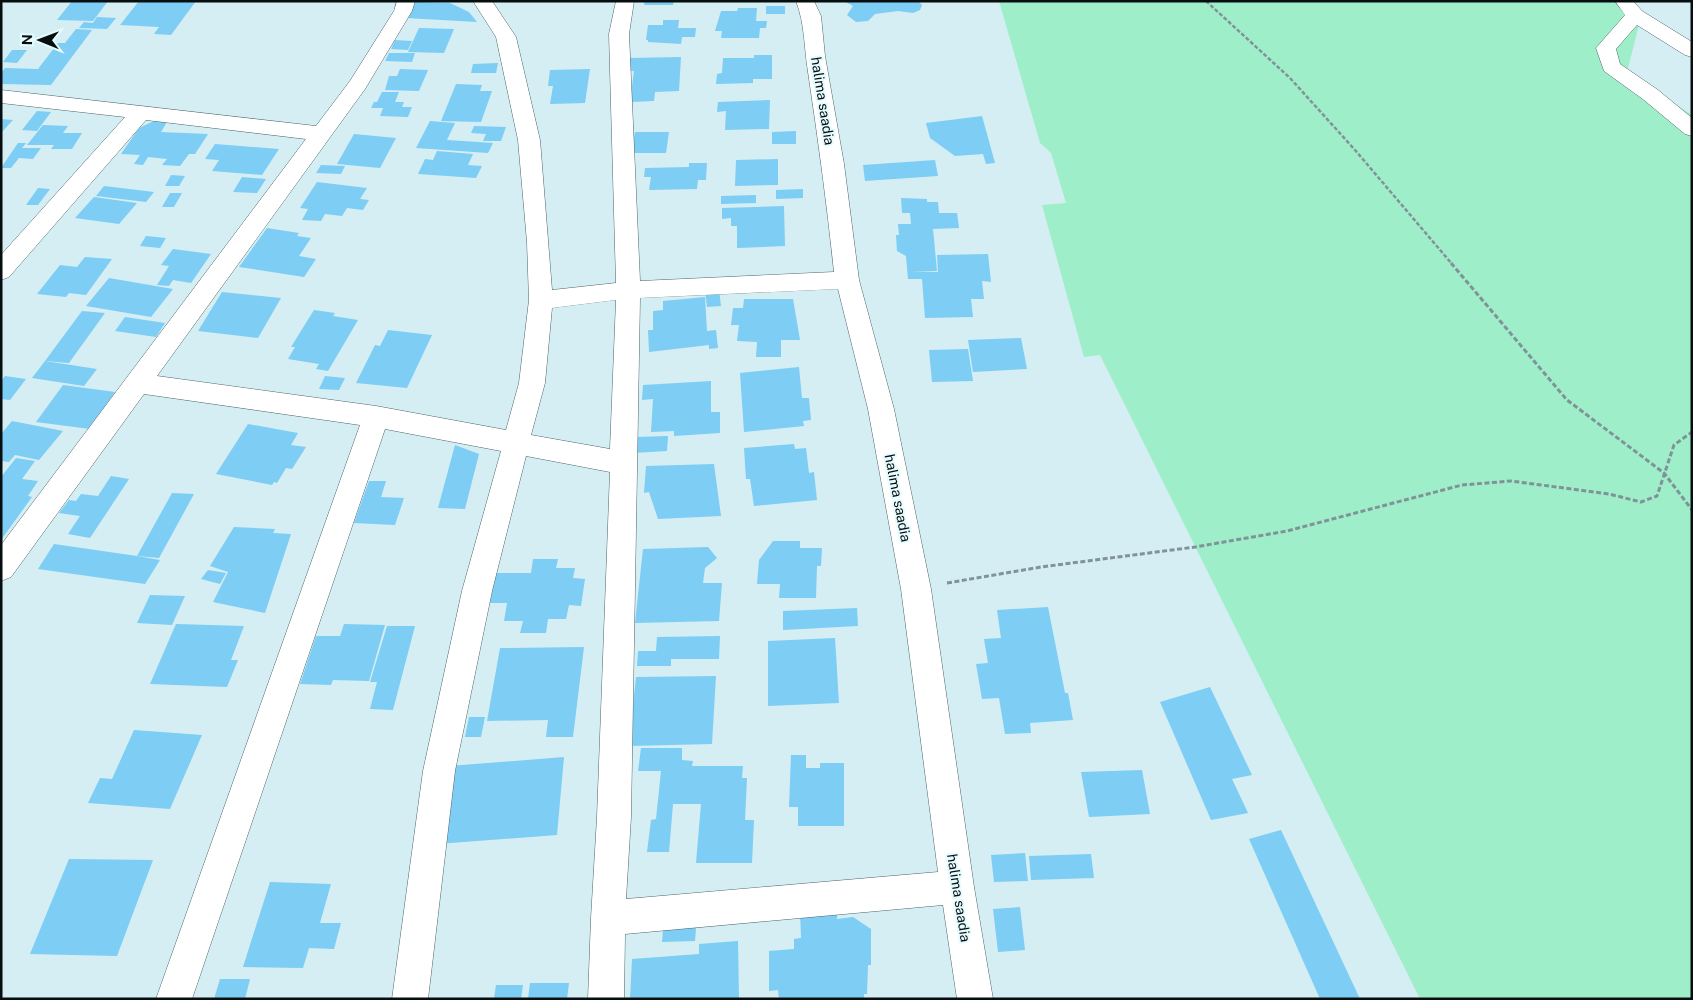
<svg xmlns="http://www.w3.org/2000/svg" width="1693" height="1000" font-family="'Public Sans',sans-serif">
<rect width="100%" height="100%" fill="#d4eef3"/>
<!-- green -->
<path fill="#9feeca" d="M999,1h620l20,24 -12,47 65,43v884h-272l-320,-644 -16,2 -42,-152 24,-2 -15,-50 -11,-10z"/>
<!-- building -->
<g fill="#7dcdf4">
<path d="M72,1h36l-15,20 -36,-1z"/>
<path d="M139,1h57l-25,34 -17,-1 5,-7 -39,-2z"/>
<path d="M645,1h29l-1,4h-29z"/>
<path d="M844,1h74l4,4 -2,5 -7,3 -15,-2 -23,3 -7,7 -12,1 -9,-7 6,-9z"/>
<path d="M415,2l35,1 19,9 8,10 -71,-4z"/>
<rect x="766" y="6" width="19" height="8"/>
<path d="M738,8h19l-1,13h11l-1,7h-6l-1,10h-38l1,-7h-7l6,-20h16z"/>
<path d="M97,17l19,1 -9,11 -28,-1 5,-6 9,1z"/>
<path d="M663,20h16l-1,8h18l-1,9h-13l-1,7 -33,-2v-2h-2l2,-15h15z"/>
<path d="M419,28l35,1 -10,24 -36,-1z"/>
<path d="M76,29l16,1 -41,55 -50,-1v-11l4,-5 33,1 20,-26h7z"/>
<path d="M395,40l17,1 -4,9 -17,-1z"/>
<path d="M12,50h15l-10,13 -14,-1z"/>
<path d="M389,53h26l-3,9 -27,-1z"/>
<path d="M754,55h18v24h-19v4l-37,1 1,-10 5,-1 1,-15h31z"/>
<path d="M681,57l-2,34 -24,1 -1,9 -24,1 4,-31h-6l1,-13z"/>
<path d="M498,63l-2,10h-25l2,-9z"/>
<path d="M400,69l28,1 -9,21 -34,-1 4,-14h8z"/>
<path d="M590,69l-5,34 -35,1 3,-18h-5l2,-16z"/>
<path d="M456,84l26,1 -2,6h12l-11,31 -40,-1z"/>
<path d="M382,92h17l-4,10h9l-2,5h10l-4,10 -28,-1 3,-8h-12l3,-6h3z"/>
<path d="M770,100l-1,29 -44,1 1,-19 -9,1 1,-10z"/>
<path d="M37,111l14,1 -14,19 -15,-1z"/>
<path d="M982,116l13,47 -9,1 -3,-10 -28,2 -25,-18 -4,-15z"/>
<path d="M1,119l12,1 -12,13z"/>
<path d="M156,120h12l-7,12 47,2 -13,20h-6l-9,12 -18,-1 5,-6 -19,-2 -5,8 -9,-1 6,-9 -19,-1 18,-26z"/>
<path d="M430,121l25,2 -8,17 46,3 -5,10 -72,-5z"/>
<path d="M43,125l25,1 -5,7h19l-10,16h-21l3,-4h-27z"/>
<path d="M474,126l32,1 -5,14h-18l3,-7 -15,-1z"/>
<path d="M796,131v13h-24v-12z"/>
<path d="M635,132h34l-3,21h-35z"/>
<path d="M354,134l42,4 -16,30 -43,-4z"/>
<path d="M18,143h8l-4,5h19l-8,11 -14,-1 -8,10h-10z"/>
<path d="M215,144l64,5 -17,26 -50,-4 7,-11 -14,-1z"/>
<path d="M437,151l36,3 -5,11 14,1 -6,12 -58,-4 7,-15 8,1z"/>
<path d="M778,159v26l-43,1 1,-26z"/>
<path d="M935,160l3,16 -73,5 -2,-16z"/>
<path d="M689,163h18l-1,17h-8l-1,9 -48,1 2,-13h-7l1,-9 44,-1z"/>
<path d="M321,165l24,1 -4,8 -25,-1z"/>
<path d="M171,175l14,1 -6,10h-14z"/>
<path d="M242,177l24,2 -9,14 -24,-1z"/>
<path d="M317,182l50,6 -7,11 9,1 -6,10 -16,-2 -5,8 -17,-2 -4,7 -19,-1 6,-11 -8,-1z"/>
<path d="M104,186l50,6 -8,10 -50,-6z"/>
<path d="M38,188l12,1 -12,16h-12z"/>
<path d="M803,189v9l-27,1v-9z"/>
<path d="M170,193h12l-8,14h-12z"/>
<path d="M756,195v8l-35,1v-8z"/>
<path d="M94,197l43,6 -18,21 -44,-6z"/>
<path d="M901,198l26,1v3h11l1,11h18l2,15 -26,1 4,42 -26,1h27l-1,-17 51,-1 3,28 -9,-1 2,18h-13l2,18 -48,1 -3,-39h-14l-2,-23 -9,-5 -1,-16h3l-1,-11h13l-1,-11h-8z"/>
<path d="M784,206l1,40 -48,2v-22h-6v-8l-9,1v-11z"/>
<path d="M267,228l32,5 -2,3 14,2 -12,18 17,3 -12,18 -65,-10z"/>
<path d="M146,236l20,2 -6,10 -20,-2z"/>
<path d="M173,249l38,5 -20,29 -18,-3 -4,6 -12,-1 12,-19 -8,-1z"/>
<path d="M85,257l27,2 -26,36 -17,-2 -3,4 -29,-3 23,-29 17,2z"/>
<path d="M109,278l64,11 -22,28 -65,-11z"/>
<path d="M719,290l2,16 -14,1 -2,-16z"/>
<path d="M222,292l59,6 -23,40 -60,-7z"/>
<path d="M705,297l2,34 9,-1 2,18 -9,1v-4l-60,7 -1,-22h5v-19l10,-1v-9z"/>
<path d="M744,299h49l7,41h-19v17h-25l1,-15 -20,-1 2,-16h-8l2,-17h10z"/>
<path d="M314,310l21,3 -2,3 25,4 -30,51 -12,-2 3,-5 -31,-5 7,-12h-4z"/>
<path d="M82,311l23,2 -36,50 -24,-2z"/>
<path d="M125,317l40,6 -9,14 -41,-6z"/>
<path d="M388,330l44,5 -25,53 -51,-5 19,-38 5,1z"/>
<path d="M1021,338l6,31 -54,3 -5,-32z"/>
<path d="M968,349l5,32 -41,1 -3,-32z"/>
<path d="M45,361l52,8 -13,17 -52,-8z"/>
<path d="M799,367l3,31h7l2,22 -8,1 1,5 -60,6 -4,-59z"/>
<path d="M5,376l21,3 -16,21 -9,-1v-18z"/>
<path d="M325,376l20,2 -6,12 -20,-1z"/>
<path d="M711,381v31h9v21l-46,3v-5l-23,1 2,-33 -11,1 1,-15z"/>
<path d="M63,385l52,7 -25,37 -54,-7z"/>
<path d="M12,421l51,10 -24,29 -24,-5 -6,7 -8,-1v-27z"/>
<path d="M248,424l50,9 -7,12 15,2 -14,22 -6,-1 -9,15 -3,-1 -2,3 -56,-11z"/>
<path d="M668,436l-1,15 -34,2 2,-16z"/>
<path d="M794,444l1,5 11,-1 3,25 5,-1 3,28 -63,6 -4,-27h-4l-2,-31z"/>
<path d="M455,445l24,9 -14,55 -27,-1z"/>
<path d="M16,458l19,3 -13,18 16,2 -10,15 4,1 -31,43v-63z"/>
<path d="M714,464l7,52 -63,3 -9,-27 -5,1 2,-27z"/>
<path d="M111,476l18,3 -39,59 -22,-4 12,-18 -21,-3 10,-13 7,1 5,-7 17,2z"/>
<path d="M369,481h17l-5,16 23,1 -9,27 -41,-2z"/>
<path d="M172,493l22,1 -35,64 -22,-2z"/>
<path d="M234,527l41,2 -2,4 18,1 -26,79 -52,-11 15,-30 -18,-6z"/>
<path d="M773,541h27v7h22l-1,18h-4l-1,32h-37l1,-14h-23l2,-24z"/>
<path d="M54,544l83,12 23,4 -15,24 -107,-15z"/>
<path d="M708,547l9,11 -12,10 -2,15h19l-3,38 -84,2 8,-74z"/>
<path d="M533,559h25l-2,9h19l-2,10 12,1 -4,27 -12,-1 -3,14h-18l-2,14h-26l3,-12h-19l3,-18h-17l6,-30h35z"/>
<path d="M208,570l18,3 -6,11 -19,-5z"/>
<path d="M150,595l35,1 -13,29 -35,-2z"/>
<path d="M1048,607l17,86h3l5,27 -43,3 1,10 -26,1 -6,-36 -17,1 -6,-35 12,-1 -4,-24 17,-1 -4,-28z"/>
<path d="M857,608l1,18 -75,4v-19z"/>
<path d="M176,624l68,2 -13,34h7l-11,27 -77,-3z"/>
<path d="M344,624l41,1 -16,56 -36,-1 -2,5 -31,-1 16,-48h24z"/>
<path d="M387,626h28l-22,84 -23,-1 7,-27h-7z"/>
<path d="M720,636l-1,23h-48v7h-34l1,-15h18l1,-14z"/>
<path d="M835,638l4,65 -71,3v-65z"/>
<path d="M584,647l-11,90h-27l2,-17 -61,1 13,-73z"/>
<path d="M716,676l-4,68 -83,2 7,-69z"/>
<path d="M1210,687l42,88 -20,4 16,34 -37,7 -51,-118z"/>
<path d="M469,717h16l-4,20h-16z"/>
<path d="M134,730l68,5 -32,74 -82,-6 12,-25 12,1z"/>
<path d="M641,748h41v12l11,1 -1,5h51l-1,12h5l-2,42h9l-2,43h-56l5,-59h-28l-4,48h-22l4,-32 5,-1 5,-48h-23z"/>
<path d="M791,755h15v13h14v-5h24v63h-46v-19h-9z"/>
<path d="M564,757l-7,78 -120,9 12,-78z"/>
<path d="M1142,770l8,44 -61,3 -8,-45z"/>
<path d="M1281,830l79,169h-40l-71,-160z"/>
<path d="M1025,853l3,28 -34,1 -3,-27z"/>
<path d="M1091,854l3,24 -63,2 -2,-24z"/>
<path d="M69,859l84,1 -36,96 -87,-2z"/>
<path d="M270,882l61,2 -11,39h21l-7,26 -25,-1 -6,20 -60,-1z"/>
<path d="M1020,907l5,43 -27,2 -5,-43z"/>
<path d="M838,908l-1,11 16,-2 18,12v36h-3l-1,29h-3v5h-85l-1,-9 -9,1v-40l25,-2v-10l7,-1 -1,-29z"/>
<path d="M697,916l-2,25 -33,1 2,-25z"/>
<path d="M738,941l1,58h-109l2,-40 67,-5v-10z"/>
<path d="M220,979h30l-5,20h-31z"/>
<path d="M530,983h39l-2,16h-39z"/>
<path d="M496,985h27l-2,14h-27z"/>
</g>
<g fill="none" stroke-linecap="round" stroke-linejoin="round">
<defs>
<g id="street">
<path d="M397,1h18l-3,10 -47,78 -208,287 219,30 130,24 13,-47 10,-83 -2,-58 -9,-102 -22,-103 -23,-36h19l24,36 24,103 12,150 64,-7 -7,-249 7,-33h18l-5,33 11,247 194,-9c-7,-67 -16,-133 -26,-200 -4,-24 -3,-48 -12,-71h18l7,15 4,40 19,108 15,116 35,129 37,180 43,298 19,112h-36l-14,-94 -318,29 -1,65h-36l3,-81 6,-101 13,-345 -84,-16 -34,135 -37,180 -27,228h-36l31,-228 39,-180 39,-140 -116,-22 -193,570h-36l204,-574 -216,-31 -133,183 -10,4v-36l305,-406 -160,-19 -137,157 -8,3v-25l124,-138 -124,-14v-13l315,36 34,-45 44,-70zM838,289l30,120 33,180 37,283 -312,27 5,-82 9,-519zM616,300l-6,149 -79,-14 14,-52 7,-75z"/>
<path d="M1615,1h18l9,10 50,31v15l-7,-2 -48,-30 -21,24 4,15 38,26 34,28v18l-7,-2 -41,-34 -40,-29 -8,-23 29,-33z"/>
</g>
</defs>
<!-- street casing -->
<use href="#street" stroke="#4e6569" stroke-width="1"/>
<!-- path-far1 -->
<path stroke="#809396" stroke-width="2.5" stroke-dasharray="4 2" stroke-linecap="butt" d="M1206,1l84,77 65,72 97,114"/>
<!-- path -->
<g stroke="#809396" stroke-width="3" stroke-dasharray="5 2.5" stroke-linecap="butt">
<path d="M1451,263l116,137 97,73 28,37"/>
<path d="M947,583l94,-16 154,-20 92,-16 175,-46 49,-4 98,13 32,8 16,-6 17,-51 18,-13"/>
</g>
<!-- street -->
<use href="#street" fill="#fff" fill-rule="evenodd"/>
</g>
<g text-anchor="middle" stroke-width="4" stroke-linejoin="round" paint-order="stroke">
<!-- street labels -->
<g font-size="14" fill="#060e10" stroke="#e5fbfe">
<text transform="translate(823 101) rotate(81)" y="5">halima saadia</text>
<text transform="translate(898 498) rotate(79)" y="5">halima saadia</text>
<text transform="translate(959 898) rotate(81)" y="5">halima saadia</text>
</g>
</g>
<!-- border -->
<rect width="1693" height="1000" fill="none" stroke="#060e10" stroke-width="5"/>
<!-- north arrow -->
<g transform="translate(40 40) rotate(271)" stroke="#e5fbfe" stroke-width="4" paint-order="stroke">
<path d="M0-4L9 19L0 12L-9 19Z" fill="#060e10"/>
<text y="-8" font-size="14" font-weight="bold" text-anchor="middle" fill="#060e10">N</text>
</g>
</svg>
